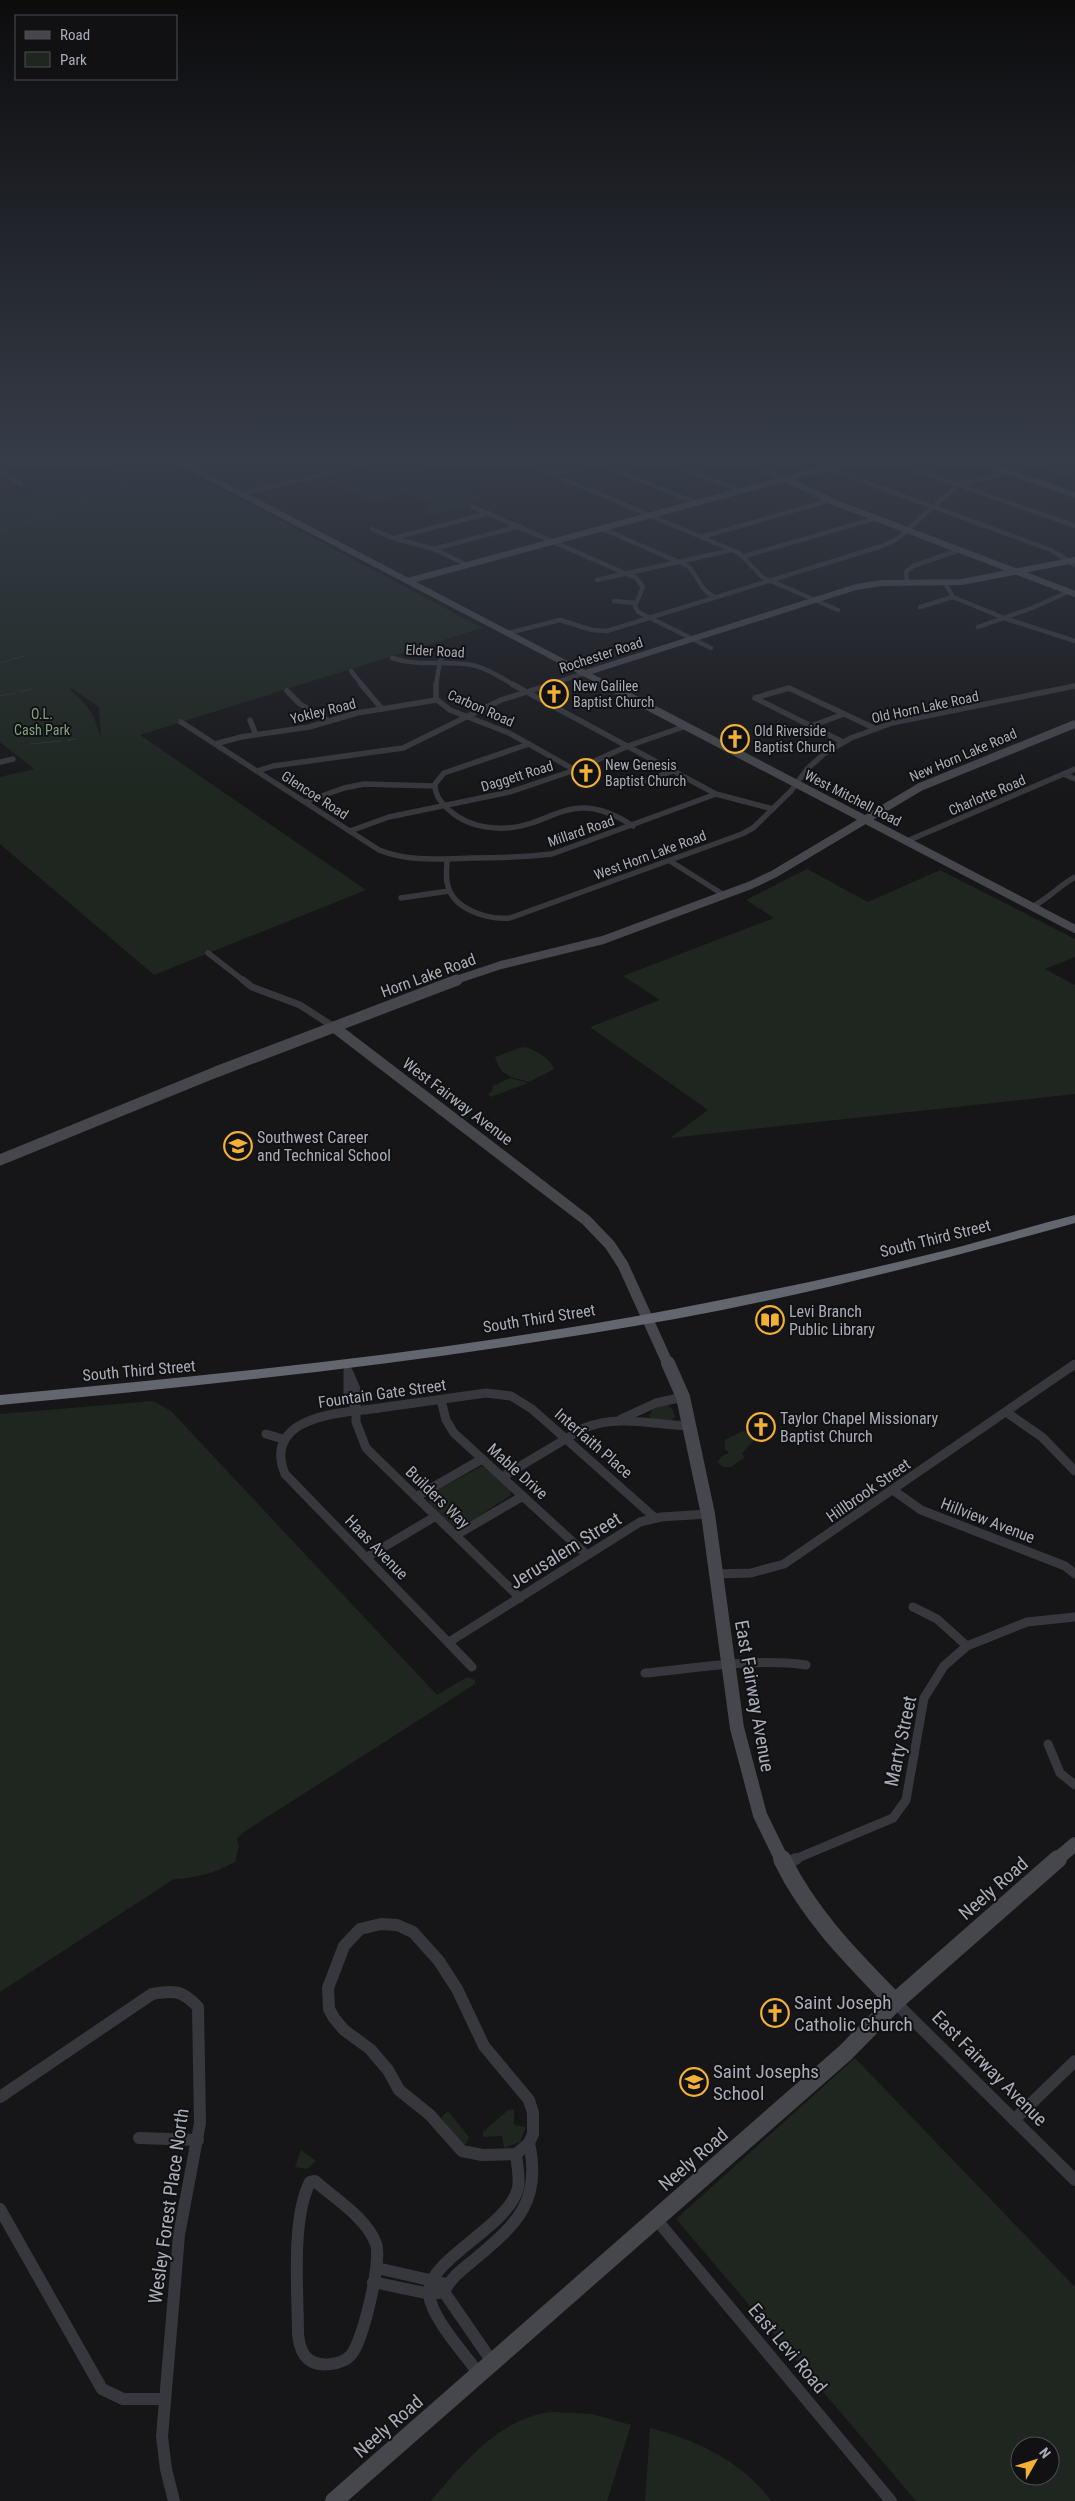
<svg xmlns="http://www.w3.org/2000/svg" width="1075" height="2501" font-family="'Roboto Condensed',sans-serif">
<rect width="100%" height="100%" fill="#161618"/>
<!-- green -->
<g fill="#1e261f" fill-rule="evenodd">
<path d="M175,455h212l4,2 -149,35z"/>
<path d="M1003,455h44l28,11v13z"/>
<path d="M395,459l91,40 -63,19 8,-16 -27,-9 -32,9 -54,-25z"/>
<path d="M167,460l315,168 -342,107 226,155 -212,85 -154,-131v-67l34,-8 -34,-27v-244zM70,687l29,20 2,31c-8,-25 -10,-30 -30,-47z"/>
<path d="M807,869l61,33 72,-32 135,69v18l-30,12 30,16v109l-405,44 38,-28 -118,-83 70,-27 -37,-24 151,-58 -28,-18z"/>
<path d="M522,1047c10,0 29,12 32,22l-25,13 -18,-5 -8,-5 -4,-5 -4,-10z"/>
<path d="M510,1078l18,5 -37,14 -3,-3 4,-3 1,-5z"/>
<path d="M153,1401l18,10 266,284 30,-18 8,3v4l-231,148 -7,7 2,7 -4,16c-20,11 -38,16 -61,17l-174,113v-578z"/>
<path d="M667,1404l6,6 2,7 -3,3 1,2 -20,-2 -4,-4 4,-7z"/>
<path d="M743,1431l7,1 5,7 -13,14 2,5 -13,9h-8l-6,-5 5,-6 7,-3 -4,-4v-9z"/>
<path d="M480,1467h5l25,22 1,6 -46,30 -8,2 -5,-2 -23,-22 1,-9z"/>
<path d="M855,2058l220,229v214h-159l-240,-282zM1020,2446h30v30h-30z"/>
<path d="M514,2109v16l12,2 -6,15 -16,6 -2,-12 -19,1v-5l25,-22z"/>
<path d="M448,2111l21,26 -3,7h-3l-21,-25v-3z"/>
<path d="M301,2150l15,11 -9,8 -12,-2z"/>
<path d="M552,2412l40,2 39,11 -24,76h-176c31,-37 70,-84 121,-89z"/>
<path d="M650,2428c44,11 94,34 121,73h-126z"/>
</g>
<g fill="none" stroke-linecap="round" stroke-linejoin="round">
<!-- stream -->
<g stroke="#2c353c" stroke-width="1">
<path d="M185,461l16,-6"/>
<path d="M0,529l26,-6 149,-59"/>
<path d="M0,663l24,-7"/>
<path d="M19,692l12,-3"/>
<path d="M0,696l15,-3"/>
<path d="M68,740l8,-1"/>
<path d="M30,744l31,-3"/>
</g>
<!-- street-far4 -->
<g stroke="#37383d" stroke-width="4.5">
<path d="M434,455l2,3"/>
<path d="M507,455l232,98 23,24 76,33"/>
<path d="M578,455l119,48"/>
<path d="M650,455l91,36"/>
<path d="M723,455l63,24"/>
<path d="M874,455l201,71"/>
<path d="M827,468l224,82 24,15"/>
<path d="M0,472l21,12"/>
<path d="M554,475l78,-20"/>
<path d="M240,494l165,-39"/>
<path d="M473,507l163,71 7,9 -8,19 3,6 73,36"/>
<path d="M372,529l21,9 41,11 33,16"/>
<path d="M603,529l85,37c14,14 8,20 26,31"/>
<path d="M701,537l130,-37"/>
<path d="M394,538l95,-25"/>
<path d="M434,549l86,-23"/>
<path d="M745,556l132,-38"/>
<path d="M597,580l135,-30"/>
<path d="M907,582l-1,-10 7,-6 46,-16"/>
<path d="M945,583l8,14 51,21 71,23"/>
<path d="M614,601l22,2"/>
<path d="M920,607l33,-10"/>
<path d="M978,627l54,-19 36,-16"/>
<path d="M508,633l52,-13 32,10 15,1 275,-85 15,-7 61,-54 51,-13"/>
<path d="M392,658c27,9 53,2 80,7 16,3 29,13 42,20"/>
<path d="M351,671l11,14"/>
<path d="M436,685l4,-24 8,-9"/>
<path d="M548,685l37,-12"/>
</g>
<!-- street-far3 -->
<g stroke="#37383d" stroke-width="5.5">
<path d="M361,684l21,25"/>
<path d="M436,684v15l14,11 59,23 66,37"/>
<path d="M512,684l204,110 57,15"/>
<path d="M287,691l13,13 29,17"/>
<path d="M250,720l6,15"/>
<path d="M181,722l198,128c30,12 60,9 92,8 27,0 54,-1 81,-4l164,-60"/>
<path d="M811,726l33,-12"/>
<path d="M843,742l-88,-44 34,-10 85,40"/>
<path d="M215,744l26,-7 68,-10 48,-14 79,-13"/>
<path d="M529,744l-85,29 -9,11c-1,11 6,19 14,26 22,20 56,22 83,13 17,-6 33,-15 51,-15 19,0 35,8 50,18"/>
<path d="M0,762l13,-3"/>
<path d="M257,771l16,-5 130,-18 98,-48 51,-16"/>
<path d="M1064,774l11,5"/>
<path d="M642,782l31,-11"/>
<path d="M305,802l39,-14 20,-4 70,2"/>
<path d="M350,831l39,-14 121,-25 65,-22 53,-24 58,-20"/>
<path d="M907,841l168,-72"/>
<path d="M447,859c0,9 -2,19 1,27 6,24 41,34 62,32l232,-84 11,-6 38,-37 16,-22 18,-16 26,-15 41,-15 183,-37"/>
<path d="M670,861l54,34"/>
<path d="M401,898l48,-7"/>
<path d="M1032,907c17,-9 27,-21 43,-30"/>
<path d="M208,953l36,28"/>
</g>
<!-- street-far2 -->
<path stroke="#37383d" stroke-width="7" d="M243,980l9,7 48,18 34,22"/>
<!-- street-far1 -->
<g stroke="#37383d" stroke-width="9">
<path d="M348,1371v23l7,13"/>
<path d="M349,1373l7,16v33l10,26 154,150"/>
<path d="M441,1400l5,20 8,13 133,122"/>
<path d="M1006,1412l36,25 33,34"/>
<path d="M621,1419l35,-16 27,-6"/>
<path d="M266,1434l17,5"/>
<path d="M502,1477l82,-49c35,-14 70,-3 107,-2"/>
<path d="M893,1490l28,20 144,56 10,8"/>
<path d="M416,1497l66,-38"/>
<path d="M456,1535l67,-39"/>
<path d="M367,1557l69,-41"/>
<path d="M715,1574l36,-1 33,-9 291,-200"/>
<path d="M913,1607l24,12 30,27"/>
<path d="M449,1642l191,-120 21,-5 47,-3"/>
<path d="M472,1667l-187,-193c-8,-19 -5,-35 12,-47 24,-15 56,-15 82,-19 36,-5 71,-10 107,-15l25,3 21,13 122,108"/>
<path d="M645,1673c53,-5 108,-15 161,-8"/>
<path d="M1048,1744l12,29 15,12"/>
<path d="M793,1860l100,-42 13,-18 18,-102 20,-32 23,-20 60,-24 48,-5"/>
</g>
<!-- street -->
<g stroke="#37383d" stroke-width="12">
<path d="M784,1864l12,-5"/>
<path d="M381,1924l16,1 16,7 26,29 18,28 27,57 45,54 4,13v21l-4,9 -13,11 -34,1 -20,-4 -32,-36 -31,-25 -11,-20 -18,-21 -26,-19 -10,-12 -5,-9 -1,-21 16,-42 16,-17z"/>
<path d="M895,2002l180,178"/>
<path d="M0,2097l152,-103c22,-4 30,-4 46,13l2,116 -21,112 -17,202 4,32 8,32"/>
<path d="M1014,2120l61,-59"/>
<path d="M139,2138l59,2"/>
<path d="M315,2181c20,18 52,37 61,63 6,17 -13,97 -25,111 -9,10 -32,13 -43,4 -6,-5 -9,-16 -10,-24 0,-43 -7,-116 12,-153z"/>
<path d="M0,2209l102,180 21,10h41"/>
<path d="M656,2219l235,282"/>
<path d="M377,2268l70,16"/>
<path d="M373,2282l57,12 14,-2"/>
<path d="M493,2363l-49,-71c7,-15 19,-23 31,-33 42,-35 67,-58 54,-116"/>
<path d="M479,2374c-14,-20 -48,-56 -50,-80 -3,-34 80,-67 89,-106 2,-10 -1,-24 -2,-34"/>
</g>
<!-- secondary-far4 -->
<g stroke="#45474d" stroke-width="6">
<path d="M167,455l440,230"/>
<path d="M959,455l116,40"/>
<path d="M786,479l50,24 239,91"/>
<path d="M408,581l465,-126"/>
<path d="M585,673l271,-86 26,-4 80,-1 113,-22"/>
</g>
<!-- secondary-far3 -->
<g stroke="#45474d" stroke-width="8">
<path d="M605,684l470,245"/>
<path d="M453,981l48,-16 102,-25 148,-55 23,-11 146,-87 155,-63"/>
</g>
<!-- secondary-far2 -->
<g stroke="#45474d" stroke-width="11">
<path d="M334,1027l252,193 24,25 13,20 45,99"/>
<path d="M0,1160l216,-88 241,-92"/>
</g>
<!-- secondary-far1 -->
<g stroke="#45474d" stroke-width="14">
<path d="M668,1363l15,34 25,117 29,214 23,87 22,45"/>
<path d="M1056,1860l19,-16"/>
</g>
<!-- secondary -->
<g stroke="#45474d" stroke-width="18">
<path d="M782,1859c27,56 70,99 113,143"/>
<path d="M334,2501l511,-448 50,-51 163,-143"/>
</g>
<!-- highway -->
<path fill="#63666e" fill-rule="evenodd" d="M1075,1215v8c-132,37 -265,71 -400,96 -224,40 -449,65 -675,86v-10c227,-21 456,-44 680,-87 88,-17 176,-35 263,-57 44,-11 88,-25 132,-36z"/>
</g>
<!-- sky -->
<linearGradient id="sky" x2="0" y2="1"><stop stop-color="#0c0c0d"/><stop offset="0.57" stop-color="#363c48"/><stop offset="1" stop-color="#363c48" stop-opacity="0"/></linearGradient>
<rect width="1075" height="805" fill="url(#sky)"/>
<!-- icons -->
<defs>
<symbol id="church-ring" viewBox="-11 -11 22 22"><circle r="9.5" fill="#111113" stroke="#f2b134" stroke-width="1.5"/><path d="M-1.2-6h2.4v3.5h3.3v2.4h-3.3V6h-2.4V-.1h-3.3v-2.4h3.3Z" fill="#f2b134"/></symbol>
<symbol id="school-ring" viewBox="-11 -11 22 22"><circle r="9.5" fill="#111113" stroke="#f2b134" stroke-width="1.5"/><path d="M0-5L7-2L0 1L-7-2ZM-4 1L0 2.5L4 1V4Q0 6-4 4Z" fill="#f2b134"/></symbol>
<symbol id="library-ring" viewBox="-11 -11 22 22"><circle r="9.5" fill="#111113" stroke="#f2b134" stroke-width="1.5"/><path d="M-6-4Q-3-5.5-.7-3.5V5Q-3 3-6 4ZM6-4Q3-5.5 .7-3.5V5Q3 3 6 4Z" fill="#f2b134"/></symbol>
</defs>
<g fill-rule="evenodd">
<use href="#church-ring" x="538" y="678" width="32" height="32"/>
<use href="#church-ring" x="719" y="723" width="32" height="32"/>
<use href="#church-ring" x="570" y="757" width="32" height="32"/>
<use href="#school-ring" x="222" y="1130" width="32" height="32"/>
<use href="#library-ring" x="754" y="1304" width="32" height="32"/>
<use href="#church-ring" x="745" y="1411" width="32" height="32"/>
<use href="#church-ring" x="759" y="1997" width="32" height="32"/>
<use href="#school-ring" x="678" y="2066" width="32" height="32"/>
</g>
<g text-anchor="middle" stroke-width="4" stroke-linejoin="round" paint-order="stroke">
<!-- far-street labels -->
<g font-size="14" fill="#a8adb8" stroke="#111113">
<text transform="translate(435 651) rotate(3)" y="5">Elder Road</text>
<text transform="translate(601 655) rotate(-18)" y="5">Rochester Road</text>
<text transform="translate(925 707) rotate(-12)" y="5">Old Horn Lake Road</text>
<text transform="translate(481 708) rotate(24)" y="5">Carbon Road</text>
<text transform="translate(323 711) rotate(-14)" y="5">Yokley Road</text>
<text transform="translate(963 755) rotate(-23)" y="5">New Horn Lake Road</text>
<text transform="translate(517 776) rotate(-17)" y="5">Daggett Road</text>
<text transform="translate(315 795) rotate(33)" y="5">Glencoe Road</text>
<text transform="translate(987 795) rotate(-23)" y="5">Charlotte Road</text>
<text transform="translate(853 798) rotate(27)" y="5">West Mitchell Road</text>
<text transform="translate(581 831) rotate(-19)" y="5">Millard Road</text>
<text transform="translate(650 855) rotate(-20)" y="5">West Horn Lake Road</text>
</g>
<!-- far-poi labels -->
<g font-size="14" fill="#a8adb8" stroke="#111113" text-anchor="start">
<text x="573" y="691">New Galilee<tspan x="573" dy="16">Baptist Church</tspan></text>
<text x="754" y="736">Old Riverside<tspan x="754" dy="16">Baptist Church</tspan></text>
<text x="605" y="770">New Genesis<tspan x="605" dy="16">Baptist Church</tspan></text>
</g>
<!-- far-park labels -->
<g font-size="14" fill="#7fa381" stroke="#111113">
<text x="42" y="719">O.L.<tspan x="42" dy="16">Cash Park</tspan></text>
</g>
<!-- street labels -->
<g font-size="16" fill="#a8adb8" stroke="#111113">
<text transform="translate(428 975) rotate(-20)" y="6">Horn Lake Road</text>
<text transform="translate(458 1101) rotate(37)" y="6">West Fairway Avenue</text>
<text transform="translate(935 1238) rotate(-14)" y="6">South Third Street</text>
<text transform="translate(539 1318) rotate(-9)" y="6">South Third Street</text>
<text transform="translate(139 1370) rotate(-5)" y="6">South Third Street</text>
<text transform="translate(382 1393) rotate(-8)" y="6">Fountain Gate Street</text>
<text transform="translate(594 1443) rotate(41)" y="6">Interfaith Place</text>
<text transform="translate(518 1471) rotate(42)" y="6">Mable Drive</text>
<text transform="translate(868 1490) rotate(-35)" y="6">Hillbrook Street</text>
<text transform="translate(438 1497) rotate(44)" y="6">Builders Way</text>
<text transform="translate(988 1520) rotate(21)" y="6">Hillview Avenue</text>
<text transform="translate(377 1547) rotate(46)" y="6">Haas Avenue</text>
</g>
<!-- poi labels -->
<g font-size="16" fill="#a8adb8" stroke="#111113" text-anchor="start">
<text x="257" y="1143">Southwest Career<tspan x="257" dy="18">and Technical School</tspan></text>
<text x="789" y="1317">Levi Branch<tspan x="789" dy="18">Public Library</tspan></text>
<text x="780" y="1424">Taylor Chapel Missionary<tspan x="780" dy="18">Baptist Church</tspan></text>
</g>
<!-- near-street labels -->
<g font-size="19" fill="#a8adb8" stroke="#111113">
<text transform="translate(565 1550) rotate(-32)" y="7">Jerusalem Street</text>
<text transform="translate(755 1696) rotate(80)" y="7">East Fairway Avenue</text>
<text transform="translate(900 1741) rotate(-78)" y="7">Marty Street</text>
<text transform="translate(993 1888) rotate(-41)" y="7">Neely Road</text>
<text transform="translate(990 2068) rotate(45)" y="7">East Fairway Avenue</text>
<text transform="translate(693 2159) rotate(-41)" y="7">Neely Road</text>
<text transform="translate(168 2206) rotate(-82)" y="7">Wesley Forest Place North</text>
<text transform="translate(788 2348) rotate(50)" y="7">East Levi Road</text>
<text transform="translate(388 2426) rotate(-41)" y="7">Neely Road</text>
</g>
<!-- near-poi labels -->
<g font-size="19" fill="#a8adb8" stroke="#111113" text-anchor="start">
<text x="794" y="2009">Saint Joseph<tspan x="794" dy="22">Catholic Church</tspan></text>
<text x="713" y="2078">Saint Josephs<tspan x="713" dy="22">School</tspan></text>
</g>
</g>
<!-- legend -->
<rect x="15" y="15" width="162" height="65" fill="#111113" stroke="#4d4f55"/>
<rect x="25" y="31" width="25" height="8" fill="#45474d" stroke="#4d4f55"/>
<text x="60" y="40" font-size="15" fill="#a8adb8">Road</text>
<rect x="25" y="52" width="25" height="15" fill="#1e261f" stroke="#4d4f55"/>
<text x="60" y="65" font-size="15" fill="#a8adb8">Park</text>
<!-- north arrow -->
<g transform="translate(1035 2461) rotate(51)"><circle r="24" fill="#111113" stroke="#4d4f55"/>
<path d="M0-4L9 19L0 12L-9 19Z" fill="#f2b134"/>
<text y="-8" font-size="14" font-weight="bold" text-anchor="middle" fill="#a8adb8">N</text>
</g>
</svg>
